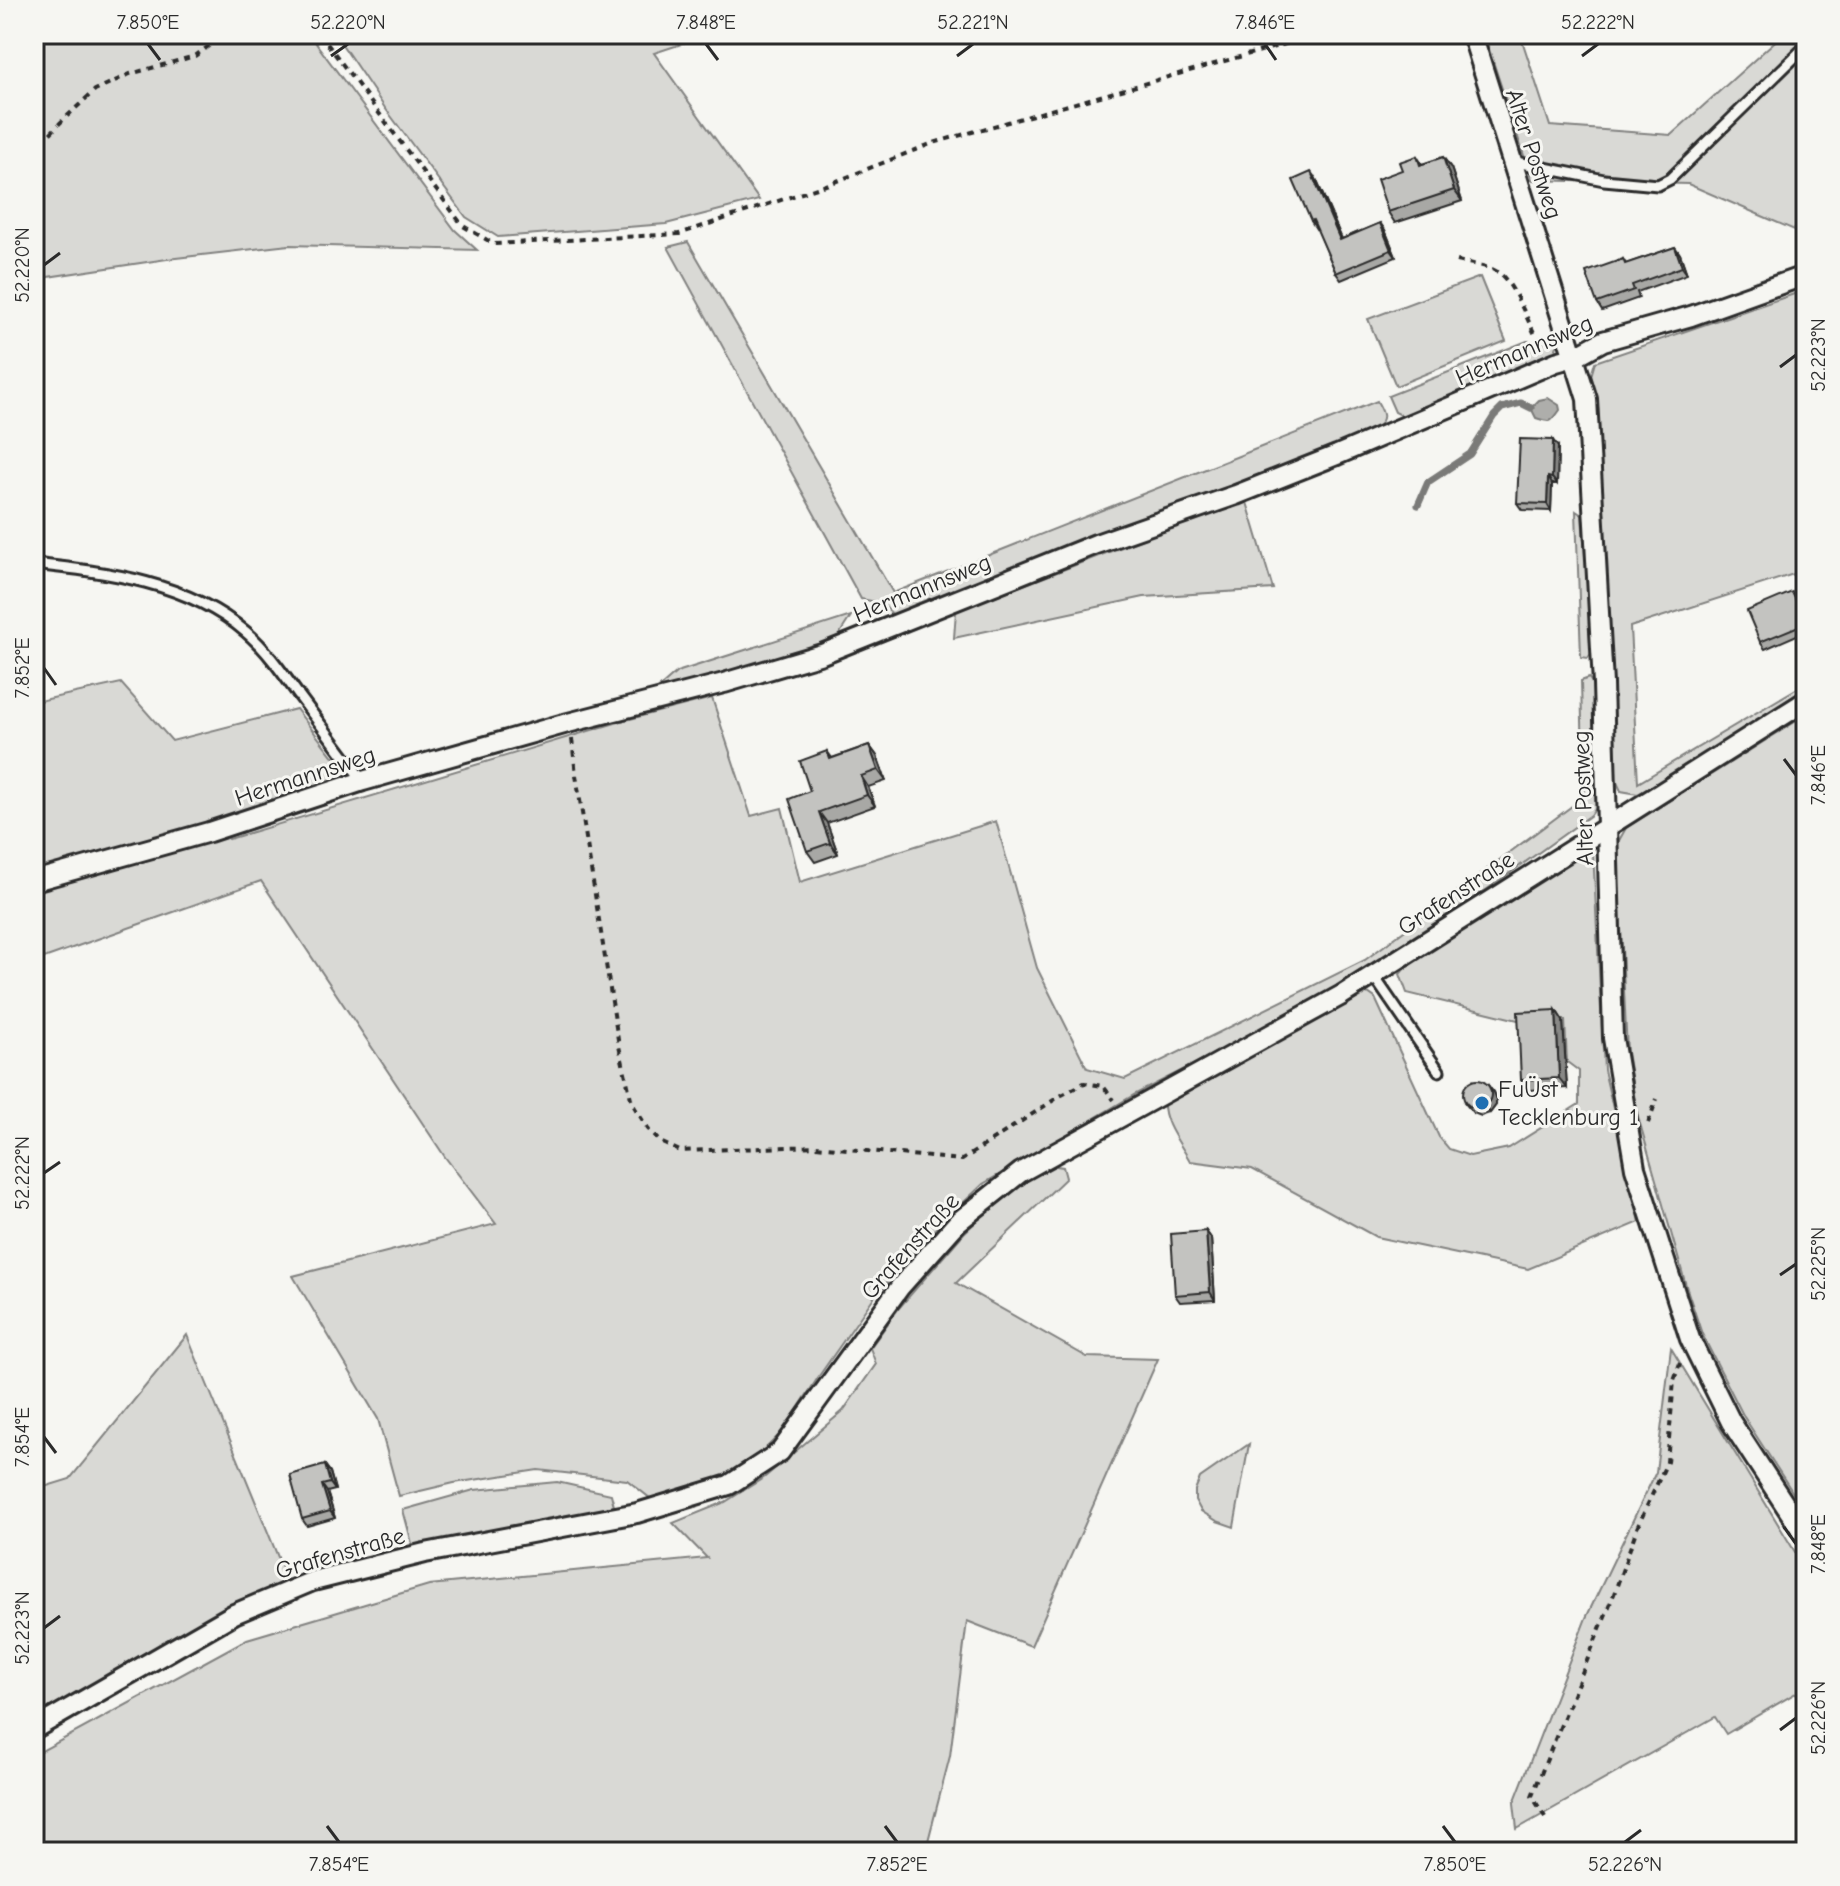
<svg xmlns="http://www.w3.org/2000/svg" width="1840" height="1886" font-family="'Comic Neue',sans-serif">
<rect width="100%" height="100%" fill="#f6f6f2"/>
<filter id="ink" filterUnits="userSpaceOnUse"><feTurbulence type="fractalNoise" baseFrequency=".0125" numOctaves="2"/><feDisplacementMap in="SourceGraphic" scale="16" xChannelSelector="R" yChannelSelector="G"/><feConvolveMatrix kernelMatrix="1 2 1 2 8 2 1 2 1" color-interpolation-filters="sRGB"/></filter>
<g filter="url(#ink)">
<!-- green -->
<g fill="#d9d9d5" stroke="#828280" stroke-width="2">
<path d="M34,34h275l146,196 22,20 -188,-5 -122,14 -133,20z"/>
<path d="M335,34h377l-58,19 105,147 -93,24 -168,13 -32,-20 -81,-109z"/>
<path d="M1484,34h36l30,92 121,9 112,-101h23v201l-118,-51 -156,-4z"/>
<path d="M688,242l205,351 484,-192c7,13 10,16 -1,28l-481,188 -14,-14 -20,-4 -193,-352z"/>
<path d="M1480,277l26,64 -110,45 -28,-67z"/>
<path d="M1806,290v280l-176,57 8,156 168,-100v11l-130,80 -38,20 -17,-3 -6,-13 -26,-395 6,-21z"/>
<path d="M1527,341l31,2 -4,11 -14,8 -137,54 -8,-4 -7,-16z"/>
<path d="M1246,499l27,90 -129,8 -190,41 2,-27z"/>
<path d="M1576,511l6,4 10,137 -4,6 -7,-1z"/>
<path d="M851,616l-16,25 -25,10 -158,43 25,-22z"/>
<path d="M1589,678l6,10 6,113 -10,14 -197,141 -98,56 -162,83 -151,89 -54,51 -55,62 -55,79 -35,54 -32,32 -43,21 -54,19 -28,-22 -89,-10 -84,13 -55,13 -21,-77 -85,-143 203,-52 -51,-67 -184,-276 -217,77 -10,-18v-238l87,-19 51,58 124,-32 45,58 -4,15 -122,38 14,19 393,-118 90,-23 39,118 31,-8 18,74 196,-61 41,147 50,100 38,11 240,-119 219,-163 -3,-116z"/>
<path d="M1806,715v798l-62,-96 -42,-83 -15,-45 -50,-176 -10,-61 -10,-208 9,-16z"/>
<path d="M1586,849l7,1 11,220 36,152 -112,47 -152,-32 -124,-68 -62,-8c-10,-18 -28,-39 -26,-61l204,-107 7,5 64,139 10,12 21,7 39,-8 70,-44v-33l-12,-9 -2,-42 -43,1 -115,-28 -7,-19 6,-7 134,-91z"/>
<path d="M1050,1165l13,2 3,11 -110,105 131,74 71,2 -127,287 -64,-25 -17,135 -23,89 8,7h-901v-97l213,-116 182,-54 278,-27 -34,-35 52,-21 40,-25 78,-66 33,-47 -6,-16 29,-40 65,-75 53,-50z"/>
<path d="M187,1335c33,82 68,163 100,245l-65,30 -188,107v-227l36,-11z"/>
<path d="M1671,1348l135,222v117l-80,47 -11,-17 -198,112 -3,-26 72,-185 70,-146z"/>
<path d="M1249,1444l-15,83 -17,-6 -16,-10 -6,-11v-10l5,-12z"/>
<path d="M557,1482l54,12 3,12 -13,7 -188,34 -10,-37 71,-20z"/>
</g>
<!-- water -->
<path fill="#aeaeab" stroke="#7a7a78" stroke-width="2" d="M1548,398l11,7 1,5c-9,13 -9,13 -24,8l-5,-10 8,-8z"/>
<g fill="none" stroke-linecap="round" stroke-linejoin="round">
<!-- stream -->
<path stroke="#7a7a78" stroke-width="7" d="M1418,505l10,-23 42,-28 24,-38 8,-8 19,-5 10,5"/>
<defs>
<g id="lane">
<path d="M1511,161l93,19 54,5 12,-6 136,-133"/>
<path d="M34,564c73,8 154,18 212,68 20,17 36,40 51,61 22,29 44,59 66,88"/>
<path d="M1373,975l66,96"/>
</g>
<g id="street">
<path d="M1472,34l115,365 16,285 10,354 22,130 55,171 41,83 75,115"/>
<path d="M34,881l175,-49 154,-51 201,-57 160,-41 98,-29 274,-110 140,-49 101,-40 219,-93 18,-5 29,-16 88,-25 115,-41"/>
<path d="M34,1729l200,-115 79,-33 112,-28 212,-40 92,-28 51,-33 120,-165 58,-65 63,-50 321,-177 464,-294"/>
</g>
</defs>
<!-- lane casing -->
<use href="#lane" stroke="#2b2b2b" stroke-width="15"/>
<!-- street casing -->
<use href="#street" stroke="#2b2b2b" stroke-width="24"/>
<!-- path -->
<g stroke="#2b2b2b" stroke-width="4" stroke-dasharray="6 6" stroke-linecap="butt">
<path d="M320,34l143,192 31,18 185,-10 153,-51 101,-40 388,-109"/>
<path d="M34,151l26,-28 35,-33 35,-16 65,-18 30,-22"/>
<path d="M1457,261c12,3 31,4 42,12 17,13 31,56 44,76"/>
<path d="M572,739l4,36 43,271 13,57 16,26 12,13 20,9 136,-5 146,14 98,-64 24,-13 19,3 11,14"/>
<path d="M1648,1123l9,-24"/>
<path d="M1545,1817l-13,-21 82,-202 23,-66 30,-66 7,-82 6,-17"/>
</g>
<!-- lane -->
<use href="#lane" stroke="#f6f6f2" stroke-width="9"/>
<!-- street -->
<use href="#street" stroke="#f6f6f2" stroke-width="18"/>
</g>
<!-- wall -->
<g fill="#a8a8a5" stroke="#2b2b2b" stroke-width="2">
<path d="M1417,156l5,8 21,-7 8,11 11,33 -67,22 -7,-11z"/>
<path d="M1316,179l26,60 38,-16 5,7 11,27 -55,23 -5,-7 -19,-45 -1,1 -5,-8z"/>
<path d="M1675,247l5,7 7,20 -50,18 2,6 -37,13 -5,-8 26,-44 3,5z"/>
<path d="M1558,447l-1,37h-5l-1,27 -29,-1 -5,-7z"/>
<path d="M1797,599l2,4 7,-1v29l-41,18 -5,-7z"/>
<path d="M869,745l8,11 9,25 -18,6 7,19 -48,17 11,31 -23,8 -8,-11 20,-100 5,7z"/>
<path d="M1556,1010l7,11 4,67 -39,2 -7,-10z"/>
<path d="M1488,1085l5,7 3,8v5l-6,8 -9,3 -8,-3 -9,-11z"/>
<path d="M1206,1231l5,7 4,62 -35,2 -5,-7z"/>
<path d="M325,1465l5,7 5,18 -8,2 8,26 -28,8 -5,-7z"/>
</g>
<!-- shaded-wall -->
<g fill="#888886" stroke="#2b2b2b" stroke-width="2">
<path d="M1443,157l8,11 11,33 -8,-11z"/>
<path d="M1311,172l5,7 29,68 -5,-7z"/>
<path d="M1380,223l5,7 11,27 -5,-7z"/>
<path d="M1675,247l5,7 7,20 -5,-7z"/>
<path d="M1553,440l5,7 -1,37 -5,-6z"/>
<path d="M1548,477l4,7 -1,27 -4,-7z"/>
<path d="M869,745l8,11 9,25 -8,-11z"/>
<path d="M861,776l7,11 7,19 -8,-11z"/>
<path d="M819,812l8,11 11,31 -8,-11z"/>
<path d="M1556,1010l7,11 4,67 -8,-10z"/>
<path d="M1488,1085l5,7 3,8v5l-6,8 -5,-7z"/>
<path d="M1206,1231l5,7 4,62 -5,-8z"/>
<path d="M325,1465l5,7 5,18 -5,-7z"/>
<path d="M322,1485l5,7 8,26 -5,-7z"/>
</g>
<!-- building -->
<g fill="#c3c3c0" stroke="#2b2b2b" stroke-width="2">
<path d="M1417,156l3,9 23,-8 11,33 -66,22 -11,-33 25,-9 -3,-8z"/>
<path d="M1311,172l29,68 40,-17 11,27 -55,23 -23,-53 -2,1 -18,-41z"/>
<path d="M1675,247l7,20 -50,18 2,5 -37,13 -11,-31 37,-13 2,5z"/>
<path d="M1520,439l33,1 -1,38 -4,-1 -1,27 -30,-1z"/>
<path d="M1792,592l5,11 9,-1v21l-46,19 -13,-31z"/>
<path d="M869,745l9,25 -17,6 6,19 -48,17 11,31 -23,8 -18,-52 21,-8 -10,-30 27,-10 3,8z"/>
<path d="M1556,1010l3,68 -38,2 -3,-68z"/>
<circle cx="1477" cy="1094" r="14"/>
<path d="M1206,1231l4,61 -35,3 -4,-61z"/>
<path d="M325,1465l5,18 -8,2 8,26 -28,8 -12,-44z"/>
</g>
</g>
<!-- ticks -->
<path fill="none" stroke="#2b2b2b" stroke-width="3" d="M148,44l12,16M706,44l12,16M1265,44l11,16M331,56l17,-12M957,56l16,-12M1582,56l16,-12M44,265l16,-12M1780,367l16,-12M44,668l12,17M1784,759l12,16M44,1173l16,-11M1780,1275l16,-11M44,1437l12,16M1784,1527l12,17M44,1628l16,-12M1780,1730l16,-12M327,1826l12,16M885,1826l12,16M1443,1826l12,16M1625,1842l16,-12"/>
<!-- markers -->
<circle fill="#1f6fb2" stroke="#f6f6f2" stroke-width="3" cx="1482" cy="1103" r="8"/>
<g text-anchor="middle" stroke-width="6" stroke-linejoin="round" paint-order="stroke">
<!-- street labels -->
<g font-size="24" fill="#2b2b2b" stroke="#f6f6f2">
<text transform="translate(1534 154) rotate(72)" y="8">Alter Postweg</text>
<text transform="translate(1524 350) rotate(-23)" y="8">Hermannsweg</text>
<text transform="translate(922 588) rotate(-22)" y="8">Hermannsweg</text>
<text transform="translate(305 776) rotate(-18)" y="8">Hermannsweg</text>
<text transform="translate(1583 798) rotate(-92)" y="8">Alter Postweg</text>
<text transform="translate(1456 893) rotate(-33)" y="8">Grafenstraße</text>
<text transform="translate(910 1246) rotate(-48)" y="8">Grafenstraße</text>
<text transform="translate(340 1553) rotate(-16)" y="8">Grafenstraße</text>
</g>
<!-- poi labels -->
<g font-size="24" fill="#2b2b2b" stroke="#f6f6f2" text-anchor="start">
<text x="1498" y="1097">FuÜst<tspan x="1498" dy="28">Tecklenburg 1</tspan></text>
</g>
</g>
<!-- margin -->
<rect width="1840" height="1886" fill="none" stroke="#f6f6f2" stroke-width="88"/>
<rect x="44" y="44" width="1752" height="1798" fill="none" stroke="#2b2b2b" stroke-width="3"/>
<g font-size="20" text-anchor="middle" fill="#2b2b2b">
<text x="148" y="29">7.850°E</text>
<text x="348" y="29">52.220°N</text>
<text x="706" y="29">7.848°E</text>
<text x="973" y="29">52.221°N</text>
<text x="1265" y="29">7.846°E</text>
<text x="1598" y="29">52.222°N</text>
<text transform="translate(22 265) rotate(-90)" y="7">52.220°N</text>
<text transform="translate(1818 355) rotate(-90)" y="7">52.223°N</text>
<text transform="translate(22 668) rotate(-90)" y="7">7.852°E</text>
<text transform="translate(1818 775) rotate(-90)" y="7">7.846°E</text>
<text transform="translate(22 1173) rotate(-90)" y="7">52.222°N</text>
<text transform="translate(1818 1264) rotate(-90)" y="7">52.225°N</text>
<text transform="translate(22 1437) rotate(-90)" y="7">7.854°E</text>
<text transform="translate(1818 1544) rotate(-90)" y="7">7.848°E</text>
<text transform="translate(22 1628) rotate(-90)" y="7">52.223°N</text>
<text transform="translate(1818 1718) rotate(-90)" y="7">52.226°N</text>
<text x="339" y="1871">7.854°E</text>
<text x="897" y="1871">7.852°E</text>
<text x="1455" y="1871">7.850°E</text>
<text x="1625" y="1871">52.226°N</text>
</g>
</svg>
